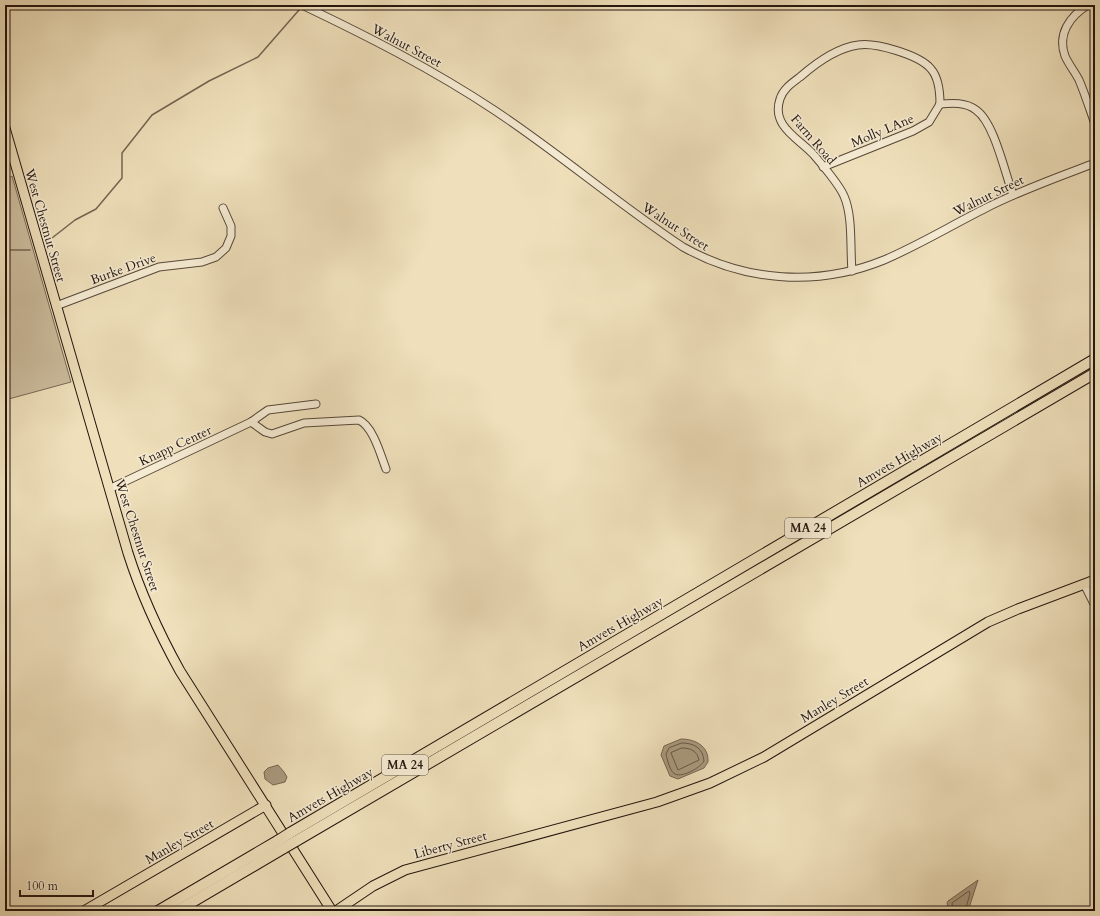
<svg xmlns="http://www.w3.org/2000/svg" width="1100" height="916" font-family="Cardo,serif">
<rect width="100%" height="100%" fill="#efe0bb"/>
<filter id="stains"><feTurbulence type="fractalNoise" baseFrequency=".005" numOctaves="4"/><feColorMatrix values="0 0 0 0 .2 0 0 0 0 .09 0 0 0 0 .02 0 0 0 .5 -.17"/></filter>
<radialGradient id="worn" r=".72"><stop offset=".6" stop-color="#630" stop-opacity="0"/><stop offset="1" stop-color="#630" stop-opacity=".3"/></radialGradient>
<!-- green -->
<path fill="#ccbd9e" stroke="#786956" d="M12,176l59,206 -66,18v-220z"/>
<!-- water -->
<g fill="#aa9b80" stroke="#746552">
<path d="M681,739c14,0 28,7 27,23l-4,6 -26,11 -8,-3 -9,-21 3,-9z"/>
<path d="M278,765l6,7 3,5 -2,5 -12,3 -8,-6 -1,-7 4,-4z"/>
<path d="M978,880l-10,31h-19l-2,-8 1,-2z"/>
</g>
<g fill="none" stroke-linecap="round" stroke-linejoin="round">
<!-- shore -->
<g stroke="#665847" stroke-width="1">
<path d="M682,743c12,0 21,5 22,18 -3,6 -21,17 -29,13 -5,-2 -8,-15 -9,-20l3,-6z"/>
<path d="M682,748c9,0 15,3 17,12l-21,10 -7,-17z"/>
<path d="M953,911l-1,-8 17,-12 1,3 -5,17"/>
</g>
<!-- stream -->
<g stroke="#746552" stroke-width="1.5">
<path d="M52,238l23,-18 21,-11 26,-31v-25l30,-38 57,-34 49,-24 41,-47"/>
<path d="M5,250h25"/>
</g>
<defs>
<g id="minor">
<path d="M302,5c67,32 130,64 192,105 65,43 124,94 189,137 62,35 135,40 201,13 35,-15 68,-35 102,-52 35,-18 72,-31 109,-45"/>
<path d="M1088,5c-18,11 -31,29 -23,51 4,9 10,16 14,24 6,14 11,30 16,44"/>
<path d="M940,104c12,-1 26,-2 36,6 18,12 29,63 37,85"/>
<path d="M823,167l90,-36 16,-9 11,-18"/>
<path d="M852,271c-2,-22 1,-55 -8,-75 -4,-10 -23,-33 -31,-42 -15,-16 -42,-28 -33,-55 3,-10 12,-16 20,-22 16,-14 36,-29 58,-32 17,-3 62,10 73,24 8,9 9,23 9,35"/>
<path d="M56,306l103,-39 43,-5 14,-5 10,-9 5,-12v-10l-8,-18"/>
<path d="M251,422l14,10 7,2 32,-11 55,-3c14,6 22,36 27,49"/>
<path d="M109,489l142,-67 17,-12 48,-6"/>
<path d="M1084,584l11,22"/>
</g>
<g id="major">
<path d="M5,128l123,425c13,41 31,80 52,118l152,240"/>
<path d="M84,911l182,-106"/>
<path d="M336,911l37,-25 32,-16 252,-68 53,-19 54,-26 224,-135 30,-13 77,-29"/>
</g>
<g id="highway">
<path d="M290,833l805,-474"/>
<path d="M296,841l799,-468"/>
<path d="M158,911l121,-71"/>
<path d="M177,911l107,-63"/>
</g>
</defs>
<!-- minor casing -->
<use href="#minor" stroke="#564839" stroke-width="9"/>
<!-- major casing -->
<use href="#major" stroke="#23150e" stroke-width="11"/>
<!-- highway casing -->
<use href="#highway" stroke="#23150e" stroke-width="12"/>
<!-- minor -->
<use href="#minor" stroke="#f5ebd3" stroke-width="7"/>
<!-- major -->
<use href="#major" stroke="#efe0bb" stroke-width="9"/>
<!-- highway -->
<use href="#highway" stroke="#efe0bb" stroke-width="10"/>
<defs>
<g id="highway-bridge">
<path d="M279,840l11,-7"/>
<path d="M284,848l12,-7"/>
</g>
</defs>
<!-- highway-bridge casing -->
<use href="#highway-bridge" stroke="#23150e" stroke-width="12" stroke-linecap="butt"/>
<!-- highway-bridge -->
<use href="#highway-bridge" stroke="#efe0bb" stroke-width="10"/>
</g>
<g text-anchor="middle" stroke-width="3" stroke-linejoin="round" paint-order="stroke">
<!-- shield labels -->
<g fill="#f5ebd3" stroke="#625549" stroke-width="1">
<rect x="785" y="518" width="46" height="20" rx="3"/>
<rect x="382" y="755" width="46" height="20" rx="3"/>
</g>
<g font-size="12" font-weight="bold" fill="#23150e">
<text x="808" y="532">MA 24</text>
<text x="405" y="769">MA 24</text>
</g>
<!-- street labels -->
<g font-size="13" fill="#23150e" stroke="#f5ebd3">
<text transform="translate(407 45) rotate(28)" y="5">Walnut Street</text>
<text transform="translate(882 130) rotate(-23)" y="5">Molly LAne</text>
<text transform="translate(814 139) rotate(49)" y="5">Farm Road</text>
<text transform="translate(988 195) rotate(-26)" y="5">Walnut Street</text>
<text transform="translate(46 225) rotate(74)" y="5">West Chestnut Street</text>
<text transform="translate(676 226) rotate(33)" y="5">Walnut Street</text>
<text transform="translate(123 268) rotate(-20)" y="5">Burke Drive</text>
<text transform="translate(175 445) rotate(-25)" y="5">Knapp Center</text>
<text transform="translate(899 459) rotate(-30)" y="5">Amvets Highway</text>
<text transform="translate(138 535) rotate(72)" y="5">West Chestnut Street</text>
<text transform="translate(620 623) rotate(-30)" y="5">Amvets Highway</text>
<text transform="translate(834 699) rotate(-31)" y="5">Manley Street</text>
<text transform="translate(330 794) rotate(-30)" y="5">Amvets Highway</text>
<text transform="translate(179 841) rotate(-30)" y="5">Manley Street</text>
<text transform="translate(450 844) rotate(-15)" y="5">Liberty Street</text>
</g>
</g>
<!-- margin -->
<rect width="1100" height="916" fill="none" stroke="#efe0bb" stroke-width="20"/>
<rect x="6" y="6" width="1088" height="904" fill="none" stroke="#23150e" stroke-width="2"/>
<rect x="10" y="10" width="1080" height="896" fill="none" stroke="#23150e"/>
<!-- scale -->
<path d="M20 890v6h73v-6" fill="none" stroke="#23150e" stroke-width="2"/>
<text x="26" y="890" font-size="12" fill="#23150e" stroke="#f5ebd3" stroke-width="3" paint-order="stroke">100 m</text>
<rect width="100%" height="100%" filter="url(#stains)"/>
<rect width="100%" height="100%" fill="url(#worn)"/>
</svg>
